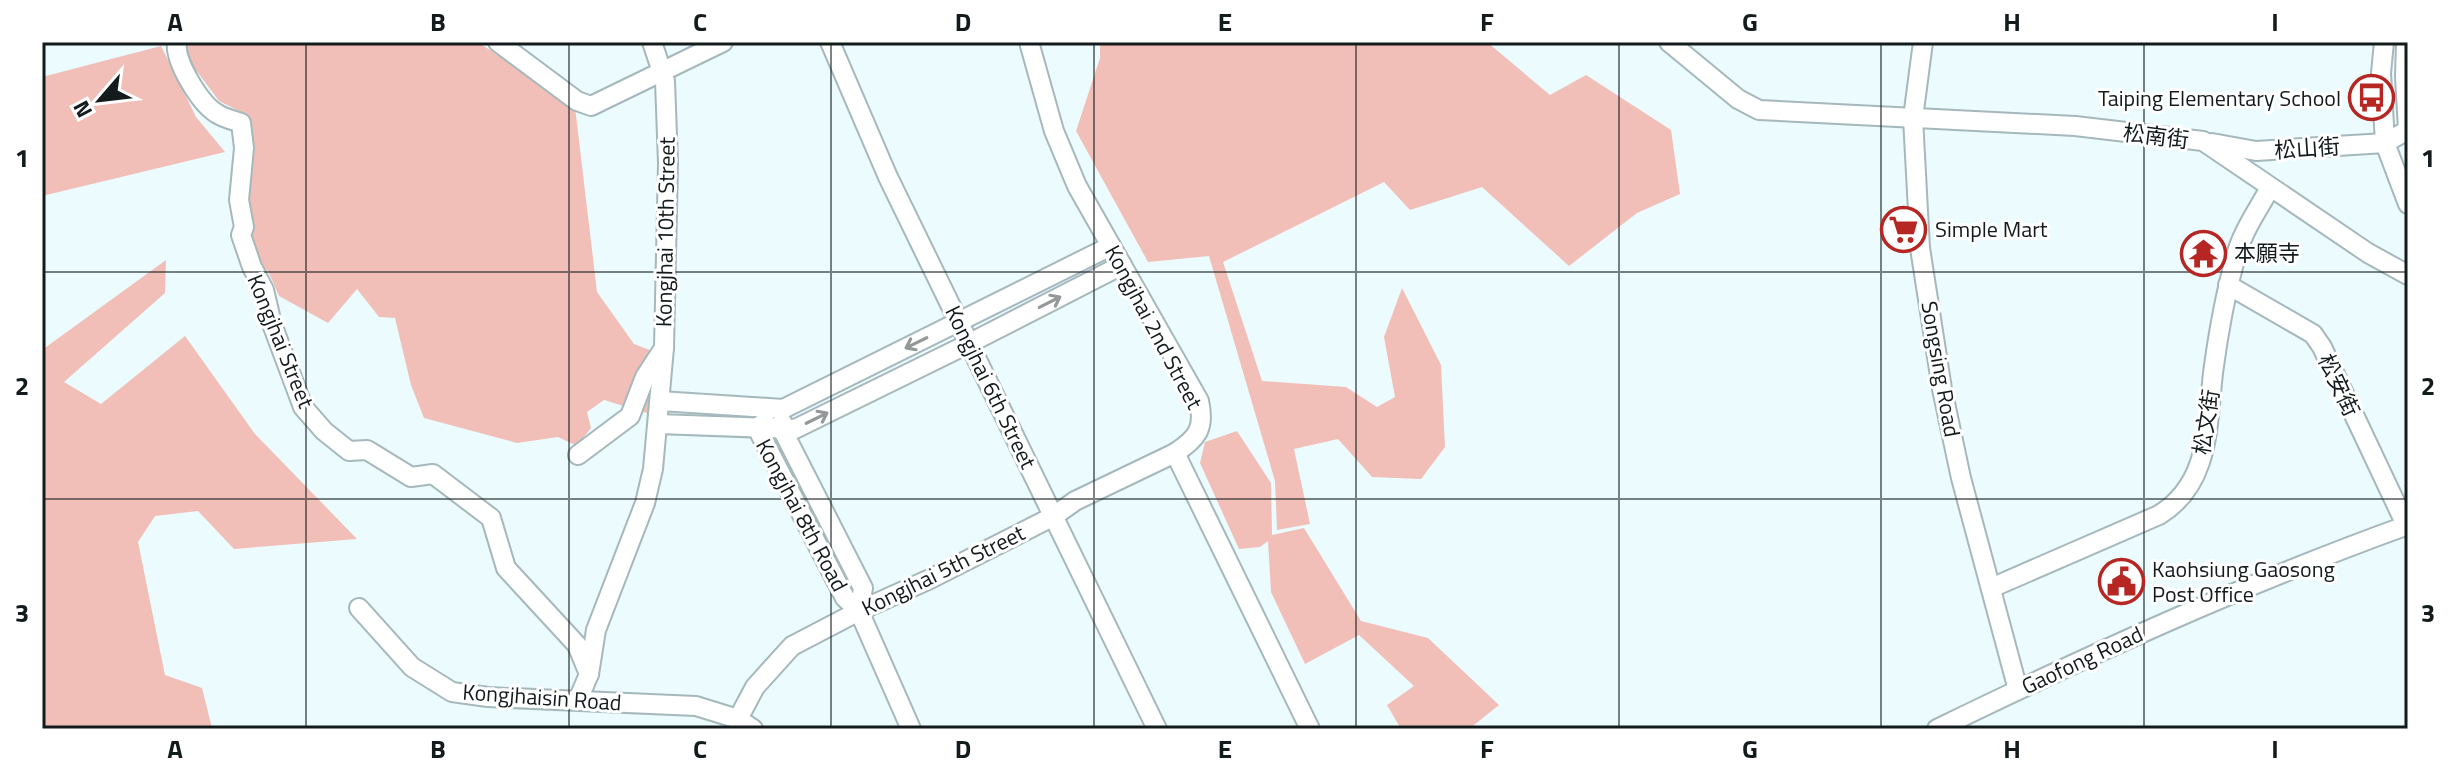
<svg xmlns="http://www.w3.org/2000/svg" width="2450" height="771" font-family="'Titillium Web','Noto Sans TC',sans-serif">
<rect width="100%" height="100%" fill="#ebfbfe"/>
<!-- green -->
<g fill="#f1bfb8">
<path d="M187,42h291l97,65 22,185 37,52 21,8 -5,62 -46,-14 -17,12 4,16 -14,18 -19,-9 -41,6 -93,-25 -13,-33 -16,-67 -16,-1 -22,-28 -29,34 -49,-27 -11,-25 -11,-5 -17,-43 6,-90 -3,-20 -24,-12 -32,-43z"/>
<path d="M1100,42h387l63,53 36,-20 85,55 9,64 -43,19 -68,53 -87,-79 -72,23 -26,-28 -161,80 39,119 84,6 31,20 18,-10 -11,-60 18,-49 39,77 4,82 -24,32 -49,-2 -34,-38 -44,10 16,75 -33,6 -2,-49 -66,-225 -61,6 -72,-131 24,-73z"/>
<path d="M161,46l35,71 29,35 -183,44v-119z"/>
<path d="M166,260l-1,33 -101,89 37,22 84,-68 70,98 102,105 -123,10 -36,-38 -43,5 -17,26 27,133 37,13 10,40 -170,1v-379z"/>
<path d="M1237,431l34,52 1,52 32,-7 57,93 67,17 71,67 -30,24h-68l-14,-24 27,-19 -55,-51 -54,29 -34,-72 -3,-51 -8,6 -21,2 -39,-86 5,-21z"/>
</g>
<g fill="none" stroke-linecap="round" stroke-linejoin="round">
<defs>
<g id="minor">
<path d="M177,42c-3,19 23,61 39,71 7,5 17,7 25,10l3,25 -5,52 5,27 -3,8 11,32 12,23 8,34 31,83 21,24 25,20 18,-1 44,27 22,-3 58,44 15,50 71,77 12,29 -11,26"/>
<path d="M498,42l79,59 14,5 132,-64"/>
<path d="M830,42l58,135 269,552"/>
<path d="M1029,42l25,89 23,55 122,215c6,27 -1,37 -24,52l135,276"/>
<path d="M1669,42l69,57 21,11 316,16 128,15 165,112 40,22"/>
<path d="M1923,42l-10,76 7,130 22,141 19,89 57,212"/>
<path d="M2384,42l-3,31 4,70 23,61"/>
<path d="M2406,42l-1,35 3,53"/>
<path d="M2212,143l44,8 129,-8 23,-13"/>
<path d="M2228,285l85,49 9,13 84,178"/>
<path d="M660,401l123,8 328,-163"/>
<path d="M765,422l-8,6 88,170 14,13 52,118"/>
<path d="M782,422v7l81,159 -4,23"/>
<path d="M658,424l137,5 175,-86 152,-78"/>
<path d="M578,455l52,-39 15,-39 19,-29"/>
<path d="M1991,588l168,-73c51,-31 48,-89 54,-142 5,-38 12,-77 22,-114 6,-25 22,-48 35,-71"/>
<path d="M359,608l53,59 40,25 36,5 208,9 42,13 15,10"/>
<path d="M589,674l7,-44 49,-127 8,-34 11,-121 4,-185 -3,-82 -13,-39"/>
<path d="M738,719l17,-32 37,-41 67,-35 71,-32 124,-63 21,-15 100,-48"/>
<path d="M1937,729c154,-75 310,-146 471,-204"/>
</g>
</defs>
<!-- minor casing -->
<use href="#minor" stroke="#a5b8bb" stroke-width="22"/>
<!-- minor -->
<use href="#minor" stroke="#fff" stroke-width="18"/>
</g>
<!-- one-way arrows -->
<defs><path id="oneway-shaft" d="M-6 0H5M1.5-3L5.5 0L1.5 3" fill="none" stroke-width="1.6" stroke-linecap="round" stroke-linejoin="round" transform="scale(2)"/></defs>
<g stroke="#959899">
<use href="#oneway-shaft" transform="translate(1050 302) rotate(-27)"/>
<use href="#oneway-shaft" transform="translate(916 343) rotate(154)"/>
<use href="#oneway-shaft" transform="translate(817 418) rotate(-26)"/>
</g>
<!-- grid -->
<path fill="none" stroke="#141b1c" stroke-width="2" stroke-opacity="0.55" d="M306,42v687M569,42v687M831,42v687M1094,42v687M1356,42v687M1619,42v687M1881,42v687M2144,42v687M42,272h2366M42,499h2366"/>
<!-- icons -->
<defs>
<symbol id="bus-ring" viewBox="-11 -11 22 22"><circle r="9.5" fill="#fff" stroke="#b62723" stroke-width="1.5"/><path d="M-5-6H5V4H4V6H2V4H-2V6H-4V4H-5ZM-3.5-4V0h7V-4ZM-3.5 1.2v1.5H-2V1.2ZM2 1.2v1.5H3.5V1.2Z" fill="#b62723"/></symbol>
<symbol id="supermarket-ring" viewBox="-11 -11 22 22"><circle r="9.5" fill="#fff" stroke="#b62723" stroke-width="1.5"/><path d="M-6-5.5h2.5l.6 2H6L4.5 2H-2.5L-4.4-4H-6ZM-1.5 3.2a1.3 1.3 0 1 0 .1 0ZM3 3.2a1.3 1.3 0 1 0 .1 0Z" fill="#b62723"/></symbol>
<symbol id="temple-ring" viewBox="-11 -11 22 22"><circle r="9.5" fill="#fff" stroke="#b62723" stroke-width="1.5"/><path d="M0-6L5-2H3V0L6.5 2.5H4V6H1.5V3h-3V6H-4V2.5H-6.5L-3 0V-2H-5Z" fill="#b62723"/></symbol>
<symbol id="civic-ring" viewBox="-11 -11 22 22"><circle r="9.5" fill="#fff" stroke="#b62723" stroke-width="1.5"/><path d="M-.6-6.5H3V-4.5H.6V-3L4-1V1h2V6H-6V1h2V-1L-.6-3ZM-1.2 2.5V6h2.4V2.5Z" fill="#b62723"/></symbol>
</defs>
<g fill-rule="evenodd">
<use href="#bus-ring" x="2346" y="72" width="51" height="51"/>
<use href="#supermarket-ring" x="1878" y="204" width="51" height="51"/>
<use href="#temple-ring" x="2178" y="228" width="51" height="51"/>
<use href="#civic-ring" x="2096" y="556" width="51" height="51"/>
</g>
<g text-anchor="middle" stroke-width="6" stroke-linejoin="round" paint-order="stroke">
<!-- poi labels -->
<g font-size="22" fill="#141b1c" stroke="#fff" text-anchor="start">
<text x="2341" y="106" text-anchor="end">Taiping Elementary School</text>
<text x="1935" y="237">Simple Mart</text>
<text x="2234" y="261">本願寺</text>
<text x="2152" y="577">Kaohsiung Gaosong<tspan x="2152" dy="25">Post Office</tspan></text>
</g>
<!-- street labels -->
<g font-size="22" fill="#141b1c" stroke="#fff">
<text transform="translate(2156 136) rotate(7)" y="8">松南街</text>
<text transform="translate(2307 148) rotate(-4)" y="8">松山街</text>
<text transform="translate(665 232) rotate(-89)" y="8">Kongjhai 10th Street</text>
<text transform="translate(1154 327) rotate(62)" y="8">Kongjhai 2nd Street</text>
<text transform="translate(281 341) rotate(68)" y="8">Kongjhai Street</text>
<text transform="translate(1941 369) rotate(80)" y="8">Songsing Road</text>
<text transform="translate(2339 385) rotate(65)" y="8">松安街</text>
<text transform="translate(991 387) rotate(64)" y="8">Kongjhai 6th Street</text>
<text transform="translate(2206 422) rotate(-81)" y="8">松文街</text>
<text transform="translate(802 515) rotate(62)" y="8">Kongjhai 8th Road</text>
<text transform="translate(943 570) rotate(-26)" y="8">Kongjhai 5th Street</text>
<text transform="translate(2082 660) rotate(-25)" y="8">Gaofong Road</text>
<text transform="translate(542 697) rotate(4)" y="8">Kongjhaisin Road</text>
</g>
</g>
<!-- border -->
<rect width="2450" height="771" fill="none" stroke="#ffffff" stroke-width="88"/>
<!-- north arrow -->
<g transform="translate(100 100) rotate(242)" stroke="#ffffff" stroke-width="6" paint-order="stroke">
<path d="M0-6L14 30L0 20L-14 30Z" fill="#141b1c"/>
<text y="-12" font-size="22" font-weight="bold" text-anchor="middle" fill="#141b1c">N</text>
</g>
<rect x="44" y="44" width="2362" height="683" fill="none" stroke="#141b1c" stroke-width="3"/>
<g font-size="26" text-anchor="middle" font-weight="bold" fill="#141b1c">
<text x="175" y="31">A</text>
<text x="438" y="31">B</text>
<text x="700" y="31">C</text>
<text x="963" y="31">D</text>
<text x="1225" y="31">E</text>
<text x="1487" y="31">F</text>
<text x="1750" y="31">G</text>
<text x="2012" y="31">H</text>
<text x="2275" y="31">I</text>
<text x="22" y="167">1</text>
<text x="2428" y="167">1</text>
<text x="22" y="395">2</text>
<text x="2428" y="395">2</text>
<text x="22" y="622">3</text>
<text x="2428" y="622">3</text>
<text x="175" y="758">A</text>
<text x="438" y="758">B</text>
<text x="700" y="758">C</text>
<text x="963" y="758">D</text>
<text x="1225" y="758">E</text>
<text x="1487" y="758">F</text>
<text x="1750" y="758">G</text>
<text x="2012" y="758">H</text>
<text x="2275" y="758">I</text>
</g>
</svg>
